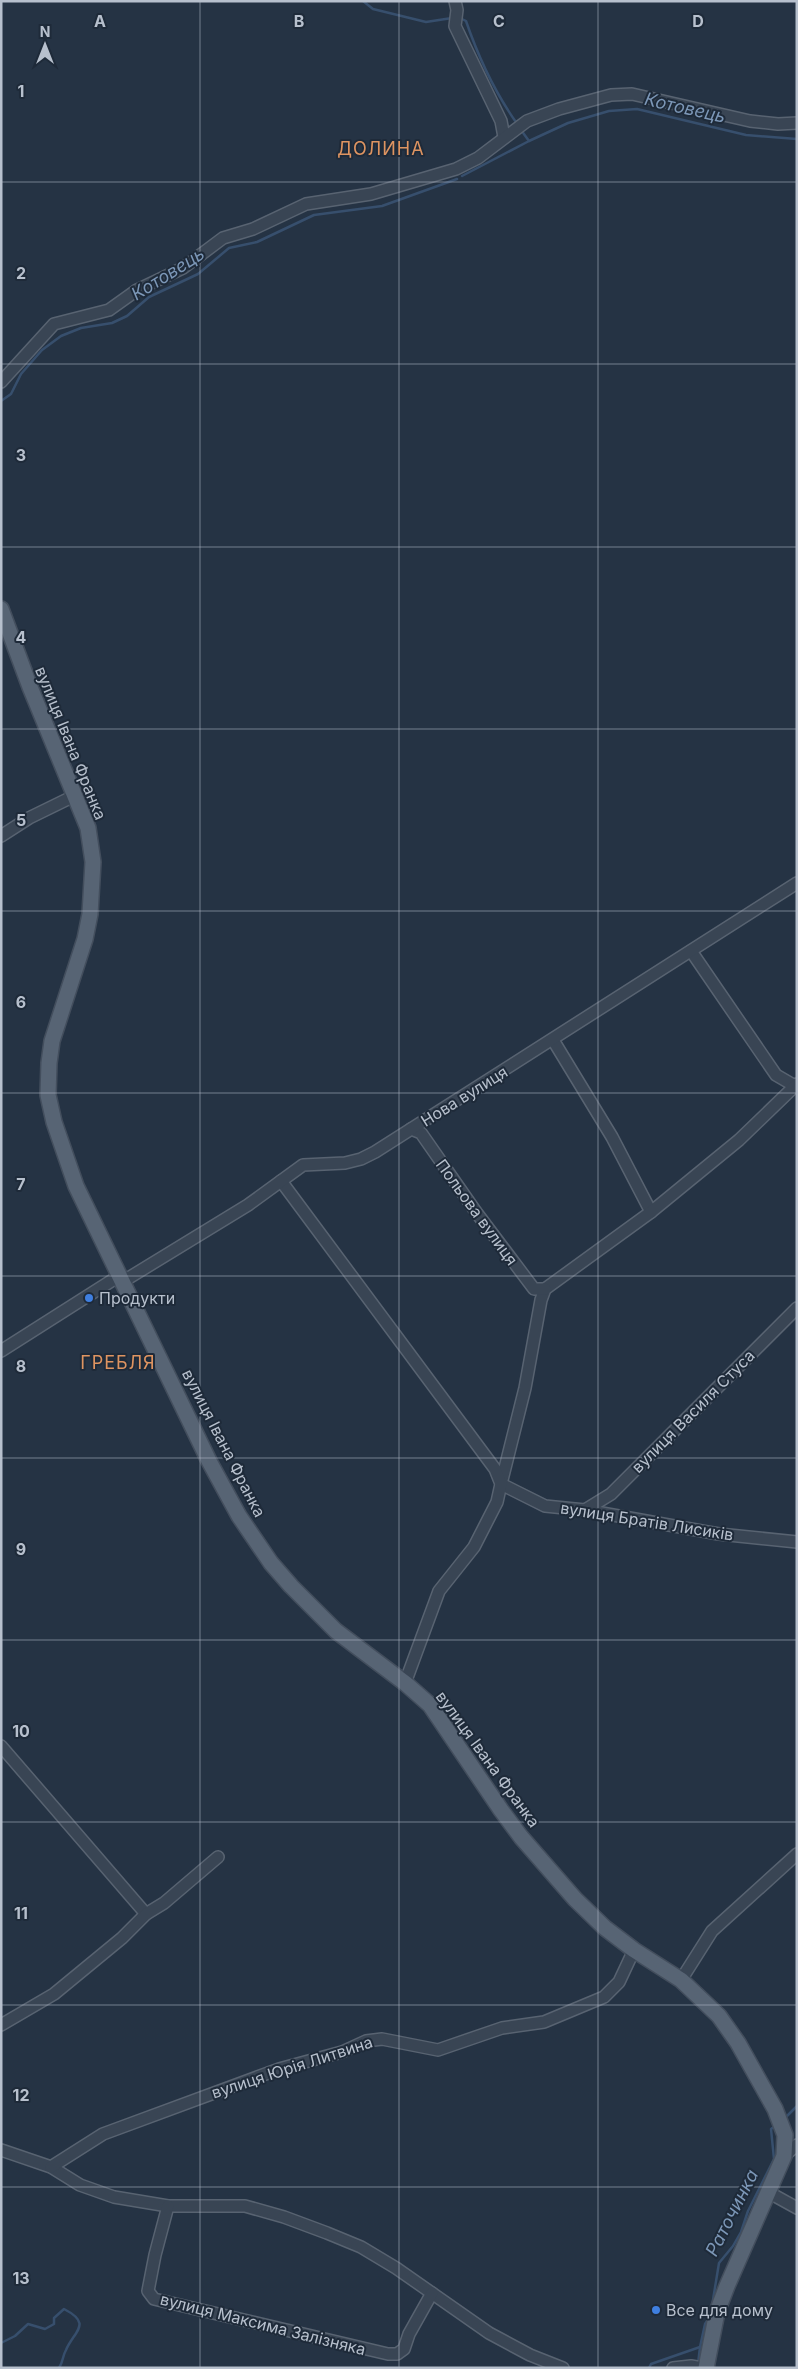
<svg xmlns="http://www.w3.org/2000/svg" width="798" height="2369" font-family="Inter,sans-serif">
<rect width="100%" height="100%" fill="#253344"/>
<g fill="none" stroke-linecap="round" stroke-linejoin="round">
<!-- stream -->
<g stroke="#374f6d" stroke-width="2.5">
<path d="M363,1l10,8 53,13 26,-4"/>
<path d="M460,18l6,3c13,38 29,72 52,104"/>
<path d="M521,130l8,11"/>
<path d="M462,176l67,-35 39,-18 41,-12 28,-2 109,26 51,4"/>
<path d="M1,401l10,-7 10,-20 21,-24 19,-14 20,-8 31,-5 15,-7 22,-19 49,-23 31,-26 28,-6 57,-27 68,-9 75,-27"/>
<path d="M785,2118l12,-12"/>
<path d="M712,2306l7,-43 14,-17 8,-14 7,-21 26,-52 -3,-30 4,-3"/>
<path d="M1,2343l14,-7 13,-12 17,5 9,-5v-6l10,-9c29,15 10,22 2,41 -4,7 -2,10 -7,18"/>
<path d="M698,2364l2,-17"/>
<path d="M649,2368l2,-4 49,-17 5,-23 4,-6"/>
</g>
<defs>
<g id="minor">
<path d="M455,1l2,9 -2,16 46,95 3,16"/>
<path d="M1,382l53,-58 55,-14 28,-20 46,-22 40,-30 30,-9 53,-25 65,-10 85,-25 22,-11 49,-37 32,-12 52,-14 21,-1 118,27 28,3 19,-1"/>
<path d="M1,836l28,-18 47,-23"/>
<path d="M691,951l85,124 19,11"/>
<path d="M553,1040l59,97 39,75"/>
<path d="M797,1084l-58,56 -88,72 -106,77 -4,11 -16,88 -24,96 44,22 40,4 134,24 78,8"/>
<path d="M411,1129l10,4 55,79 58,77h11"/>
<path d="M281,1181l214,288 6,15 -4,18 -23,45 -35,44 -34,92"/>
<path d="M122,1282l126,-77 55,-40 42,-2 16,-4 14,-7 422,-269"/>
<path d="M1,1351l118,-75"/>
<path d="M585,1510l26,-16 186,-186"/>
<path d="M1,1746l145,168"/>
<path d="M681,1980l31,-49 85,-77"/>
<path d="M1,2025l53,-31 68,-56 24,-24 18,-11 54,-46"/>
<path d="M1,2150l50,17 29,18 34,12 54,9h77l39,11 43,16 34,14 35,21 93,65 41,22 33,13"/>
<path d="M784,2156l13,-11"/>
<path d="M51,2167l52,-33 176,-65 63,-17 24,-11 16,-2 56,11 64,-22 42,-6 60,-25 15,-15 15,-32"/>
<path d="M768,2192l29,16"/>
<path d="M168,2206l-13,49 -7,36 6,8 234,55h9l7,-5 5,-15 23,-41"/>
<path d="M673,2368l18,-2 11,2"/>
</g>
<path id="major" d="M1,609l29,78 58,141 5,34 -3,52 -5,25 -33,102 -3,22 -1,32 6,27 22,64 133,275 30,55 32,47 20,23 45,45 69,52 25,22 71,105 20,27 54,62 30,29 29,22 47,30 38,36 19,27 37,66 10,26 -1,21 -57,130 -10,26 -11,56"/>
</defs>
<!-- minor casing -->
<use href="#minor" stroke="#586371" stroke-width="14"/>
<!-- major casing -->
<use href="#major" stroke="#434e5d" stroke-width="18"/>
<!-- minor -->
<use href="#minor" stroke="#394554" stroke-width="11"/>
<!-- major -->
<use href="#major" stroke="#576474" stroke-width="15"/>
</g>
<!-- grid -->
<path fill="none" stroke="#b7c0cd" stroke-width="1" stroke-opacity="0.55" d="M200,1v2367M399,1v2367M598,1v2367M1,182h796M1,364h796M1,547h796M1,729h796M1,911h796M1,1093h796M1,1276h796M1,1458h796M1,1640h796M1,1822h796M1,2005h796M1,2187h796"/>
<!-- markers -->
<g fill="#3f7fe0" stroke="#1e2a39" stroke-width="2">
<circle cx="89" cy="1298" r="5"/>
<circle cx="656" cy="2310" r="5"/>
</g>
<g text-anchor="middle" stroke-width="4" stroke-linejoin="round" paint-order="stroke">
<!-- street labels -->
<g font-size="16" fill="#b7c0cd" stroke="#1e2a39">
<text transform="translate(71 743) rotate(68)" y="6">вулиця Івана Франка</text>
<text transform="translate(464 1096) rotate(-32)" y="6">Нова вулиця</text>
<text transform="translate(477 1212) rotate(54)" y="6">Польова вулиця</text>
<text transform="translate(693 1411) rotate(-45)" y="6">вулиця Василя Стуса</text>
<text transform="translate(224 1443) rotate(63)" y="6">вулиця Івана Франка</text>
<text transform="translate(647 1521) rotate(9)" y="6">вулиця Братів Лисиків</text>
<text transform="translate(488 1759) rotate(54)" y="6">вулиця Івана Франка</text>
<text transform="translate(292 2067) rotate(-18)" y="6">вулиця Юрія Литвина</text>
<text transform="translate(263 2324) rotate(14)" y="6">вулиця Максима Залізняка</text>
</g>
<!-- poi labels -->
<g font-size="16" fill="#b7c0cd" stroke="#1e2a39" text-anchor="start">
<text x="99" y="1304">Продукти</text>
<text x="666" y="2316">Все для дому</text>
</g>
<!-- water labels -->
<g font-size="18" font-style="italic" fill="#7c97b7" stroke="#1e2a39">
<text transform="translate(685 108) rotate(13)" y="6">Котовець</text>
<text transform="translate(168 274) rotate(-32)" y="6">Котовець</text>
<text transform="translate(732 2213) rotate(-63)" y="6">Раточинка</text>
</g>
<!-- neighbourhood labels -->
<g font-size="18" letter-spacing="1" fill="#de9461" stroke="#1e2a39">
<text x="381" y="155">ДОЛИНА</text>
<text x="118" y="1369">ГРЕБЛЯ</text>
</g>
</g>
<g font-size="16" text-anchor="middle" font-weight="bold" fill="#b7c0cd" stroke="#1e2a39" stroke-width="4" stroke-linejoin="round" paint-order="stroke">
<text x="100" y="27">A</text>
<text x="299" y="27">B</text>
<text x="499" y="27">C</text>
<text x="698" y="27">D</text>
<text x="21" y="97">1</text>
<text x="21" y="279">2</text>
<text x="21" y="461">3</text>
<text x="21" y="643">4</text>
<text x="21" y="826">5</text>
<text x="21" y="1008">6</text>
<text x="21" y="1190">7</text>
<text x="21" y="1372">8</text>
<text x="21" y="1555">9</text>
<text x="21" y="1737">10</text>
<text x="21" y="1919">11</text>
<text x="21" y="2101">12</text>
<text x="21" y="2284">13</text>
</g>
<!-- border -->
<rect width="798" height="2369" fill="none" stroke="#b7c0cd" stroke-width="5"/>
<!-- north arrow -->
<g transform="translate(45 45)" stroke="#1e2a39" stroke-width="4" paint-order="stroke">
<path d="M0-4L9 19L0 12L-9 19Z" fill="#b7c0cd"/>
<text y="-8" font-size="14" font-weight="bold" text-anchor="middle" fill="#b7c0cd">N</text>
</g>
</svg>
